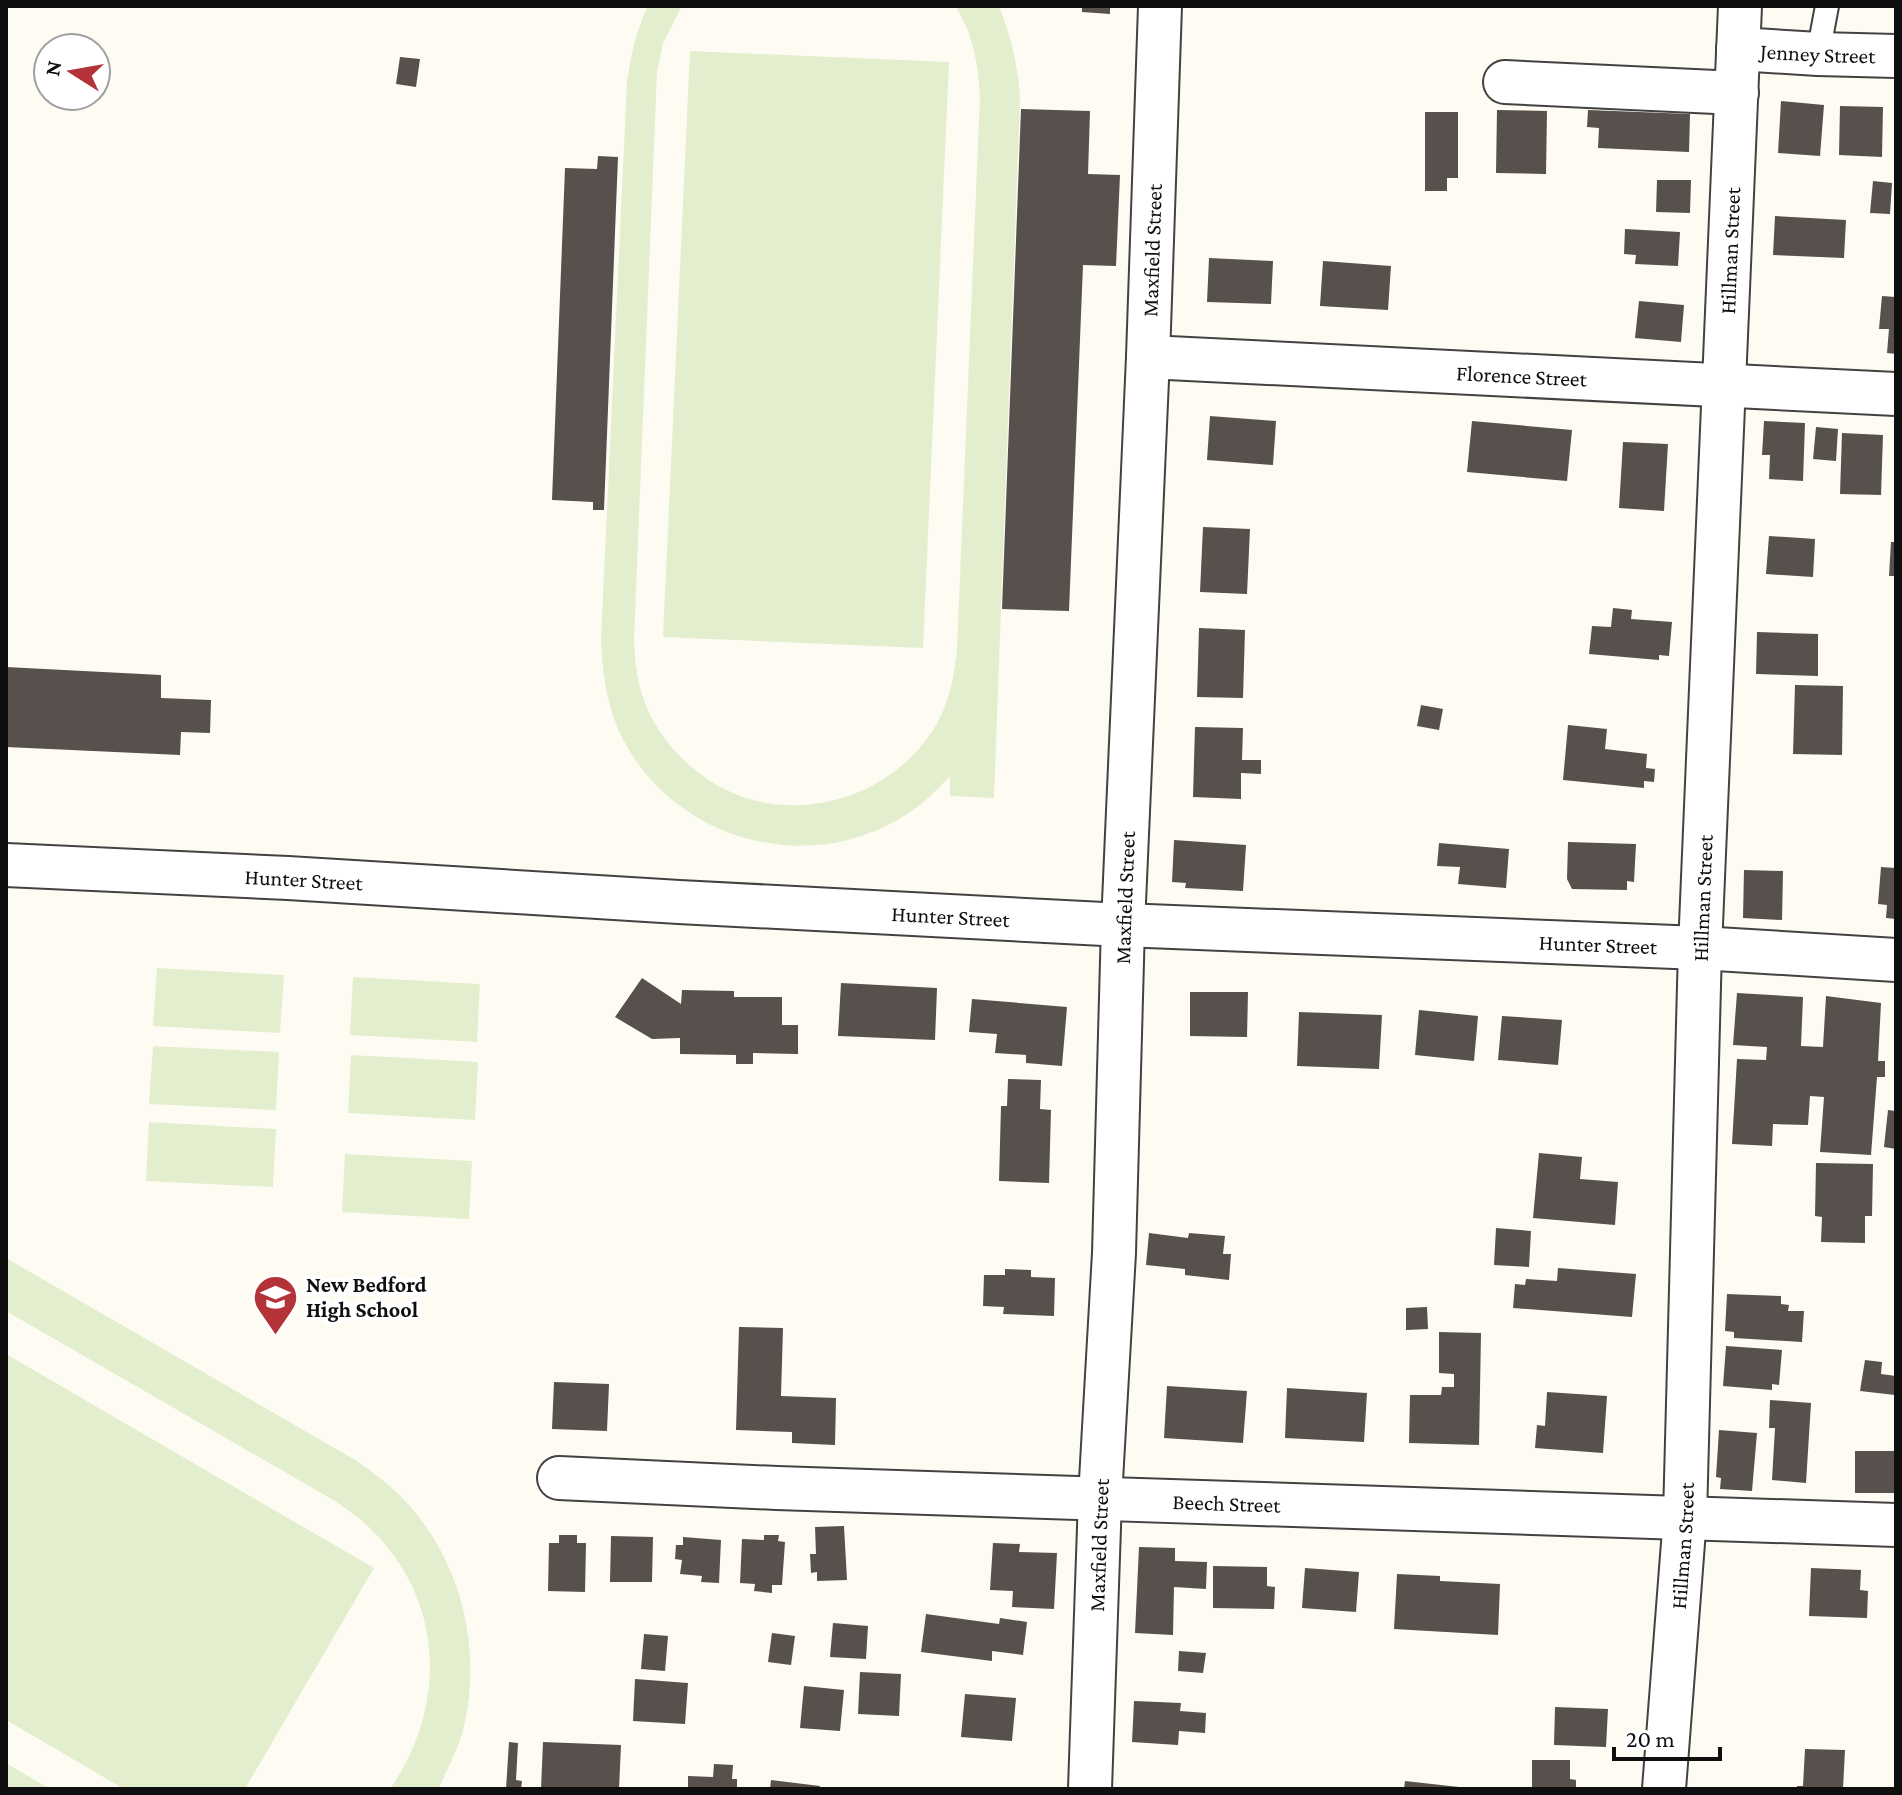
<svg xmlns="http://www.w3.org/2000/svg" width="1902" height="1795" font-family="'Crimson Pro',serif">
<rect width="100%" height="100%" fill="#fefcf2"/>
<!-- pitch -->
<g fill="#e3eecf">
<path d="M648,6h34l-19,37 -6,29 -23,568c1,18 2,36 8,54 10,33 33,62 61,82 74,54 181,30 230,-46 16,-25 21,-52 24,-81l23,-553c-2,-32 -7,-63 -25,-90h44c12,31 19,59 21,92l-26,700 -44,-2v-20c-14,15 -29,30 -46,40 -101,63 -237,22 -286,-87 -12,-29 -16,-59 -17,-90l26,-557c4,-27 9,-52 21,-76z"/>
<path d="M690,51l259,11 -26,586 -260,-11z"/>
<path d="M157,968l127,7 -4,58 -127,-7z"/>
<path d="M353,977l127,7 -3,58 -127,-7z"/>
<path d="M153,1046l126,6 -3,58 -127,-6z"/>
<path d="M351,1055l127,7 -3,58 -127,-7z"/>
<path d="M149,1122l127,7 -3,58 -127,-6z"/>
<path d="M345,1154l127,7 -3,58 -127,-7z"/>
<path d="M6,1258l351,203c18,13 36,26 51,43 54,60 74,145 56,223 -6,22 -16,42 -26,62h-48c53,-76 56,-176 -8,-248 -13,-16 -30,-28 -47,-40l-329,-190z"/>
<path d="M6,1354l368,214 -129,221h-121l-118,-69z"/>
<path d="M6,1763l44,26h-44z"/>
</g>
<!-- building -->
<g fill="#57504c">
<path d="M1082,6h28v8l-28,-2z"/>
<path d="M400,57l20,2 -4,28 -20,-3z"/>
<path d="M1781,101l43,4 -4,51 -42,-3z"/>
<path d="M1840,106l43,1 -1,50 -43,-2z"/>
<path d="M1021,109l69,2 -2,63 32,1 -4,91 -33,-1 -14,346 -67,-2z"/>
<path d="M1497,110l50,1 -1,63 -50,-1z"/>
<path d="M1588,110l102,4 -1,38 -91,-4 1,-20 -12,-1z"/>
<path d="M1425,112h33v66h-11v13h-22z"/>
<path d="M598,156l20,1 -14,353h-11v-8l-41,-2 13,-332 32,1z"/>
<path d="M1657,180h34l-1,33 -34,-1z"/>
<path d="M1873,181l19,2 -2,31 -20,-1z"/>
<path d="M1775,216l71,4 -2,38 -71,-3z"/>
<path d="M1625,229l55,3 -2,34 -43,-2 1,-9 -12,-1z"/>
<path d="M1209,258l64,3 -2,43 -64,-2z"/>
<path d="M1323,261l68,5 -3,44 -68,-4z"/>
<path d="M1882,296l14,1v57l-9,-1 2,-24h-10z"/>
<path d="M1639,301l45,4 -3,37 -46,-4z"/>
<path d="M1210,416l66,5 -3,44 -66,-5z"/>
<path d="M1472,421l100,9 -5,51 -100,-9z"/>
<path d="M1764,421l41,2 -2,58 -34,-2 1,-24h-8z"/>
<path d="M1816,427l22,2 -2,32 -23,-2z"/>
<path d="M1842,433l41,2 -2,60 -41,-1z"/>
<path d="M1623,442l45,2 -4,67 -45,-3z"/>
<path d="M1203,527l47,2 -3,65 -47,-2z"/>
<path d="M1769,536l46,3 -2,38 -47,-3z"/>
<path d="M1891,542h5v34h-7z"/>
<path d="M1613,608l19,2 -1,9 41,3 -3,34 -10,-1v5l-70,-6 3,-28 19,1z"/>
<path d="M1199,628l46,2 -2,68 -46,-1z"/>
<path d="M1757,632l61,2v42l-62,-2z"/>
<path d="M6,667l155,8v23l50,2 -1,33 -29,-1 -1,23 -174,-8z"/>
<path d="M1795,685l48,1 -1,69 -49,-1z"/>
<path d="M1421,705l22,4 -4,21 -22,-4z"/>
<path d="M1568,725l39,4 -2,20 42,5 -1,14 9,1 -1,13 -10,-1v7l-81,-8z"/>
<path d="M1195,727l48,1 -1,32h19v14l-20,-1v26l-48,-2z"/>
<path d="M1174,840l72,5 -3,46 -58,-3 1,-5 -14,-1z"/>
<path d="M1568,842l68,2 -2,38 -7,-1v9l-55,-1 -5,-10z"/>
<path d="M1439,843l70,6 -3,39 -48,-4 2,-17 -23,-1z"/>
<path d="M1881,867l15,1v51l-10,-1 1,-13 -9,-1z"/>
<path d="M1744,870l39,1 -1,49 -39,-2z"/>
<path d="M642,978l39,26 1,-14 52,1v6h48v28h16v29l-45,-1v11h-17v-9l-56,-1v-16l-28,1 -37,-22z"/>
<path d="M841,983l96,5 -2,52 -97,-4z"/>
<path d="M1190,992h58l-1,45 -57,-1z"/>
<path d="M1737,993l66,4 -2,49 22,1 3,-51 55,7 -3,58h7v16h-8l-6,78 -51,-3 4,-55 -14,-1 -2,29 -35,-1 -1,22 -40,-2 5,-85 29,1 1,-13 -34,-2z"/>
<path d="M972,999l95,8 -5,59 -36,-3v-8l-31,-2 2,-19 -28,-2z"/>
<path d="M1419,1010l59,6 -4,45 -59,-6z"/>
<path d="M1299,1012l83,3 -3,54 -82,-3z"/>
<path d="M1502,1016l60,4 -4,45 -60,-5z"/>
<path d="M1008,1079l33,1 -1,29 11,1 -2,73 -50,-2 2,-75h6z"/>
<path d="M1888,1110l8,1v38l-12,-2z"/>
<path d="M1539,1153l43,4 -2,22 38,3 -3,43 -82,-7z"/>
<path d="M1816,1163l57,1 -1,52h-7v27l-44,-1 1,-25 -7,-1z"/>
<path d="M1496,1228l35,3 -2,36 -35,-2z"/>
<path d="M1149,1233l39,5 1,-5 36,3 -2,18h8l-2,26 -44,-5v-6l-39,-4z"/>
<path d="M1558,1268l78,6 -4,43 -119,-9 2,-24 10,1 1,-6 31,2z"/>
<path d="M1005,1269l26,1v7l24,1 -1,38 -51,-2 1,-7 -21,-1 1,-31h21z"/>
<path d="M1727,1294l54,2v8l8,1 -1,6h16l-2,31 -68,-4v-6l-9,-1z"/>
<path d="M1427,1307l1,22 -22,1v-22z"/>
<path d="M739,1327l44,1 -2,68 55,2 -1,47 -43,-2v-11l-56,-2z"/>
<path d="M1439,1332l42,1 -2,112 -70,-2 1,-48h31l1,-8h12v-13l-15,-1z"/>
<path d="M1726,1346l56,4 -3,35 -7,-1v6l-49,-4z"/>
<path d="M1865,1360l17,2 -1,12 15,2 -1,19 -35,-4z"/>
<path d="M554,1382l55,2 -2,47 -55,-2z"/>
<path d="M1167,1386l80,5 -4,52 -79,-5z"/>
<path d="M1287,1388l80,5 -3,49 -79,-4z"/>
<path d="M1547,1392l60,4 -4,57 -68,-5 2,-23 8,1z"/>
<path d="M1770,1400l41,3 -5,80 -34,-3 3,-52h-6z"/>
<path d="M1719,1430l38,3 -5,58 -32,-2 1,-11 -5,-1z"/>
<rect x="1855" y="1451" width="41" height="42"/>
<path d="M844,1526l3,54 -30,1v-9l-6,1 -1,-19h6l-1,-27z"/>
<path d="M559,1535h18v8h9l-1,49 -37,-1 1,-48h10z"/>
<path d="M764,1535h15l-1,6 7,1 -3,43h-10v8l-18,-2 1,-7 -15,-1 2,-44 22,1z"/>
<path d="M611,1536l42,1 -1,45h-42z"/>
<path d="M683,1537l38,3 -2,43 -18,-1 1,-6 -22,-2 2,-14 -7,-1 1,-14h7z"/>
<path d="M993,1543l27,1 -1,8 38,1 -3,56 -42,-2 1,-16 -23,-1z"/>
<path d="M1139,1547l36,1v13l32,1 -1,27 -32,-2 -1,48 -38,-2z"/>
<path d="M1213,1566l54,1v19l8,1 -1,22 -61,-1z"/>
<path d="M1305,1568l54,4 -3,40 -54,-4z"/>
<path d="M1811,1568l50,2 -1,20 8,1 -1,27 -58,-2z"/>
<path d="M1397,1574l43,2v5l60,3 -2,51 -104,-6z"/>
<path d="M926,1614l73,10 1,-6 27,4 -4,33 -31,-4v10l-71,-9z"/>
<path d="M833,1623l35,3 -2,33 -36,-2z"/>
<path d="M772,1633l23,3 -4,29 -23,-3z"/>
<path d="M644,1634l24,2 -3,35 -24,-2z"/>
<path d="M1179,1651l27,2 -3,20 -25,-2z"/>
<path d="M860,1672l41,2 -2,42 -41,-2z"/>
<path d="M635,1679l53,4 -3,41 -52,-3z"/>
<path d="M804,1686l40,4 -4,41 -40,-3z"/>
<path d="M965,1694l51,4 -4,43 -51,-4z"/>
<path d="M1134,1701l47,2 -1,8 26,2 -1,20 -26,-2 -1,14 -46,-3z"/>
<path d="M1555,1707l53,2 -2,38 -52,-2z"/>
<path d="M509,1742l9,1 -2,37 6,1 -1,8h-15z"/>
<path d="M543,1742l78,3 -2,44h-78z"/>
<path d="M1805,1749l40,1 -2,39h-46v-3h6z"/>
<path d="M1532,1760h38v19l6,1v9h-44z"/>
<path d="M714,1764l19,1 -1,14h5v10h-49v-13l25,1z"/>
<path d="M771,1780l49,6 -1,3h-49z"/>
<path d="M1405,1781l54,6v2h-55z"/>
</g>
<g fill="none" stroke-linecap="round" stroke-linejoin="round">
<defs>
<path id="lane" d="M1818,54l9,-48"/>
<g id="street">
<path id="s1" d="M1738,49l80,5 78,2"/>
<path d="M1505,82l232,11"/>
<path id="s2" d="M1148,357l748,37"/>
<path id="s3" d="M6,865l282,13 391,24 444,23 577,23 196,12"/>
<path id="s4" d="M559,1478l218,10 1119,37"/>
<path id="s5" d="M1090,1789l10,-291 14,-245 9,-328 25,-568 12,-351"/>
<path id="s6" d="M1664,1789l21,-272 15,-569 40,-942"/>
</g>
</defs>
<!-- lane casing -->
<use href="#lane" stroke="#424242" stroke-width="26"/>
<!-- street casing -->
<use href="#street" stroke="#424242" stroke-width="46"/>
<!-- lane -->
<use href="#lane" stroke="#fff" stroke-width="22"/>
<!-- street -->
<use href="#street" stroke="#fff" stroke-width="42"/>
</g>
<!-- icons -->
<defs>
<symbol id="school-pin" viewBox="-11 -11 22 30"><path d="M0 17L-7.5 6A9.5 9.5 0 1 1 7.5 6Z" fill="#b33339" stroke="#fff"/><path d="M0-5L7-2L0 1L-7-2ZM-4 1L0 2.5L4 1V4Q0 6-4 4Z" fill="#fff"/></symbol>
</defs>
<g fill-rule="evenodd">
<use href="#school-pin" x="250" y="1272" width="51" height="69"/>
</g>
<g text-anchor="middle" stroke-width="8" stroke-linejoin="round" paint-order="stroke">
<!-- street labels -->
<g font-size="22" fill="#0f0f0f" stroke="#fff">
<text dy="8" stroke="none"><textPath href="#s1" startOffset="80">Jenney Street</textPath></text>
<text dy="8" stroke="none"><textPath href="#s5" startOffset="1540">Maxfield Street</textPath></text>
<text dy="8" stroke="none"><textPath href="#s6" startOffset="1540">Hillman Street</textPath></text>
<text dy="8" stroke="none"><textPath href="#s2" startOffset="374">Florence Street</textPath></text>
<text dy="8" stroke="none"><textPath href="#s3" startOffset="298">Hunter Street</textPath></text>
<text dy="8" stroke="none"><textPath href="#s5" startOffset="892">Maxfield Street</textPath></text>
<text dy="8" stroke="none"><textPath href="#s6" startOffset="892">Hillman Street</textPath></text>
<text dy="8" stroke="none"><textPath href="#s3" startOffset="946">Hunter Street</textPath></text>
<text dy="8" stroke="none"><textPath href="#s3" startOffset="1594">Hunter Street</textPath></text>
<text dy="8" stroke="none"><textPath href="#s4" startOffset="668">Beech Street</textPath></text>
<text dy="8" stroke="none"><textPath href="#s5" startOffset="244">Maxfield Street</textPath></text>
<text dy="8" stroke="none"><textPath href="#s6" startOffset="244">Hillman Street</textPath></text>
</g>
<!-- poi labels -->
<g font-size="22" font-weight="bold" fill="#0f0f0f" stroke="#fff" text-anchor="start">
<text x="306" y="1292">New Bedford<tspan x="306" dy="25">High School</tspan></text>
</g>
</g>
<!-- border -->
<rect width="1902" height="1795" fill="none" stroke="#0f0f0f" stroke-width="16"/>
<!-- north arrow -->
<g transform="translate(72 72) rotate(281)"><circle r="38" fill="#ffffff" stroke="#9f9f9f" stroke-width="2"/>
<path d="M0-6L14 30L0 20L-14 30Z" fill="#b33339"/>
<text y="-12" font-size="22" font-weight="bold" text-anchor="middle" fill="#0f0f0f">N</text>
</g>
<!-- scale -->
<path d="M1614 1747v12h106v-12" fill="none" stroke="#0f0f0f" stroke-width="4"/>
<text x="1626" y="1747" font-size="24" fill="#0f0f0f" stroke="#ffffff" stroke-width="6" paint-order="stroke">20 m</text>
</svg>
